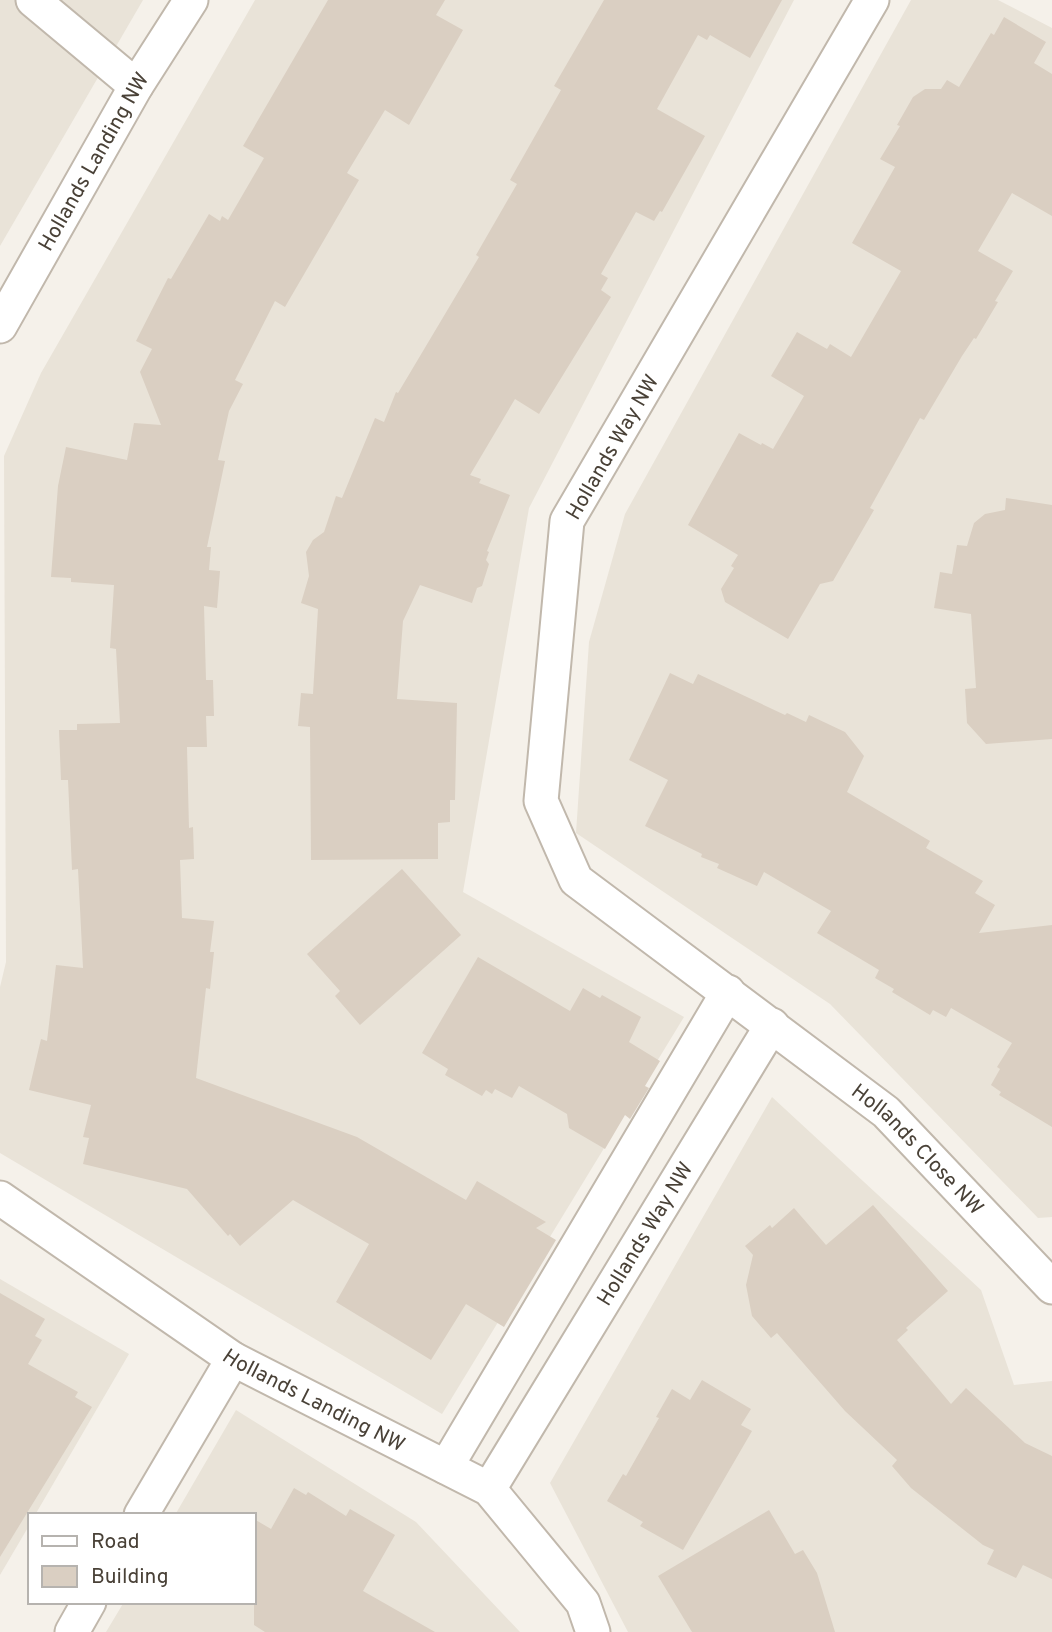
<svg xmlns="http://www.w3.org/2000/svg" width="1052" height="1632" font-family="Overpass,sans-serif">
<rect width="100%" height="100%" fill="#f5f1ea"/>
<!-- residential -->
<g fill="#e9e3d8">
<path d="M0,0h143l-143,246z"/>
<path d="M255,0h539l-265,508 -66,384 221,125 -242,397 -442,-261v-166l6,-25 -2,-506 37,-83z"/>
<path d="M911,0h87l54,28v1189l-14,1 -208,-214 -254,-171 13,-191 36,-128z"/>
<path d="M772,1097l209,193 33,95 38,-4v251h-424l-78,-149z"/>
<path d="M0,1279l129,75 -94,161h-5v9l-30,51z"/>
<path d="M236,1410l180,112 104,110h-414l18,-30h130v-87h-79z"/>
</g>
<!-- building -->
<g fill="#dacfc2">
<path d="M328,0h117l-9,15 27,15 -54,95 -24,-15 -38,63 12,7 -74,127 -10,-6 -40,79 8,4 -14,27 -11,49 7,1 -18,86h4l-2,23 11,1 -3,37 -13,-2 2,74h7l1,36h-8l1,31h-20l2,81 4,-1 1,32 -14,1 2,58 32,3 -4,31h4l-4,37 -4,-1 -10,90 161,59 109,63 11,-19 69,41 -10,6 20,12 -52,87 -38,-23 -35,56 -95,-58 33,-58 -76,-44 -53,46 -10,-12 -2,2 -41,-47 -104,-25 6,-26 -6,-1 8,-32 -62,-15 12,-51 6,2 9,-76 27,3 -5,-99 -6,1 -4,-90h-7l-2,-50h18v-6l43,-1 -4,-74 -6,-1 4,-63 -43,-3v-4l-20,-1 7,-91 8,-39 61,13 7,-37 27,2 -21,-53 12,-23 -16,-8 32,-63 3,1 38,-65 11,7 2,-5 6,4 36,-62 -21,-12z"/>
<path d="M604,0h178l-32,58 -40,-23 -3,5 -9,-5 -41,74 48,27 -43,76 -2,-1 -6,10 -18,-9 -35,62 7,4 -7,12 10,7 -72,117 -24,-15 -45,76 11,4 -2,4 31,12 -23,56 2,1 -3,8 3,4 -7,22 -5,2 -5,15 -52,-18 -17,36 -6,78 60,4 -2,97h-5v22l-12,1v36l-127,1 -1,-133 -12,-1 3,-33 12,1 5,-85 -17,-6 8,-27 -3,-24 7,-12 11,-8 12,-36 6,2 33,-80 9,4 12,-30 2,1 81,-136 -3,-2 41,-71 -7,-4 51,-90 -7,-4z"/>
<path d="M1004,17l42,25 -12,21 18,11v142l-40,-23 -34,58 35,20 -18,30 3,1 -22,37 -2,-1 -12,18 -38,64 -4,-2 -50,90 4,2 -41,71 -13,3 -32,55 -63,-37 -4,-13 13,-21 -3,-2 7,-11 -50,-30 51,-92 22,12 1,-2 11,6 31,-53 -33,-20 26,-44 30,17 3,-5 21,13 50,-86 -49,-28 43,-76 -15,-8 20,-33 -3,-1 16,-28 12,-8h16l6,-9 12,7 32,-54 3,2z"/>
<path d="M1006,498l46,7v234l-66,5 -19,-21 -2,-34 11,-1 -5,-74 -37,-6 6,-36 12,2 5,-29 10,1 7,-23 11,-9 20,-4z"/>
<path d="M670,673l23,11 5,-10 87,41 2,-2 19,9 3,-7 36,17 19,24 -17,36 83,49 -4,7 57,33 -8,12 20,12 -16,28 73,-8v202l-53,-32 2,-3 -10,-7 9,-16 -3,-2 15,-24 -61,-35 -5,9 -13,-7 -3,5 -38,-23 2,-3 -19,-11 4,-8 -62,-37 14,-22 -67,-39 -7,14 -40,-18 2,-4 -18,-7 1,-3 -57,-28 23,-46 -39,-20z"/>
<path d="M402,869l59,66 -101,90 -25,-29 5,-5 -33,-37z"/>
<path d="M478,957l92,54 13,-23 17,10 2,-3 39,22 -12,25 31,19 -15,25 4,2 -19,31 -5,-4 -20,34 -36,-21 -2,-14 -48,-28 -7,12 -17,-9 -3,5 -6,-4 -4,6 -37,-21 3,-6 -26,-16z"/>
<path d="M873,1205l75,86 -42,37 2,2 -11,10 54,64 15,-16 59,55 27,13v123l-29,-14 -7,13 -29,-14 7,-14 -11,-5 -72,-57 -19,-22 5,-6 -52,-49 -68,-78 -6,5 -19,-22 -6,-31 7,-30 -8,-9 25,-21 2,3 22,-20 32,37z"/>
<path d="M0,1293l45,26 -10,17 7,4 -14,24 50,28 -3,5 17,10 -92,150z"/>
<path d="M702,1380l49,29 -10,16 11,6 -69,119 -43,-24 3,-4 -36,-21 16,-27 3,2 33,-58 -3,-1 16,-28 18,11z"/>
<path d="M294,1488l12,7 2,-3 38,24 4,-7 45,26 -32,56 72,41h-170l-11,-7v-106l17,10z"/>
<path d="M769,1510l26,44 8,-4 14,23 18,59h-143l-34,-56z"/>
</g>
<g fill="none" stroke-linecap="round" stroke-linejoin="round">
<defs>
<g id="minor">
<path d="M33,0l103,86"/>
<path id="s1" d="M872,0l-305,521 -26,280 35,79 310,232 166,175"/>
<path id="s2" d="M0,326l136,-240 55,-86"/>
<path id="s3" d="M0,1198l233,161 256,130 94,114 10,29"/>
<path d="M446,1467l282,-475"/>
<path id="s4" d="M489,1489l283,-464"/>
<path d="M141,1515l92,-156"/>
<path d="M72,1632l17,-30"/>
</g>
</defs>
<!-- minor casing -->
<use href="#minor" stroke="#c1b8ac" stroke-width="37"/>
<!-- minor -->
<use href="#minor" stroke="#fff" stroke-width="33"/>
</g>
<g text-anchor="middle" stroke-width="5" stroke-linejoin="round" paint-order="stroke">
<!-- street labels -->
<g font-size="21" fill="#494137" stroke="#fff">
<text dy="7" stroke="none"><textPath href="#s2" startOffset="189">Hollands Landing NW</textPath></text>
<text transform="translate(612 447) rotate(-60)" y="7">Hollands Way NW</text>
<text dy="7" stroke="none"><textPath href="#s1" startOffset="1407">Hollands Close NW</textPath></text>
<text dy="7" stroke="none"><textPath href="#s4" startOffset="299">Hollands Way NW</textPath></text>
<text dy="7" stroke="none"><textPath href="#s3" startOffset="374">Hollands Landing NW</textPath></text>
</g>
</g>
<!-- legend -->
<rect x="28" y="1513" width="228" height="91" fill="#ffffff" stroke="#b6b3af" stroke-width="2"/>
<rect x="42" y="1536" width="35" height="10" fill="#ffffff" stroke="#b6b3af" stroke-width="2"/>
<text x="91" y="1548" font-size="21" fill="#494137">Road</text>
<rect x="42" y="1566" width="35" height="21" fill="#dacfc2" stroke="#b6b3af" stroke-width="2"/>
<text x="91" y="1583" font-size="21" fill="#494137">Building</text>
</svg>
